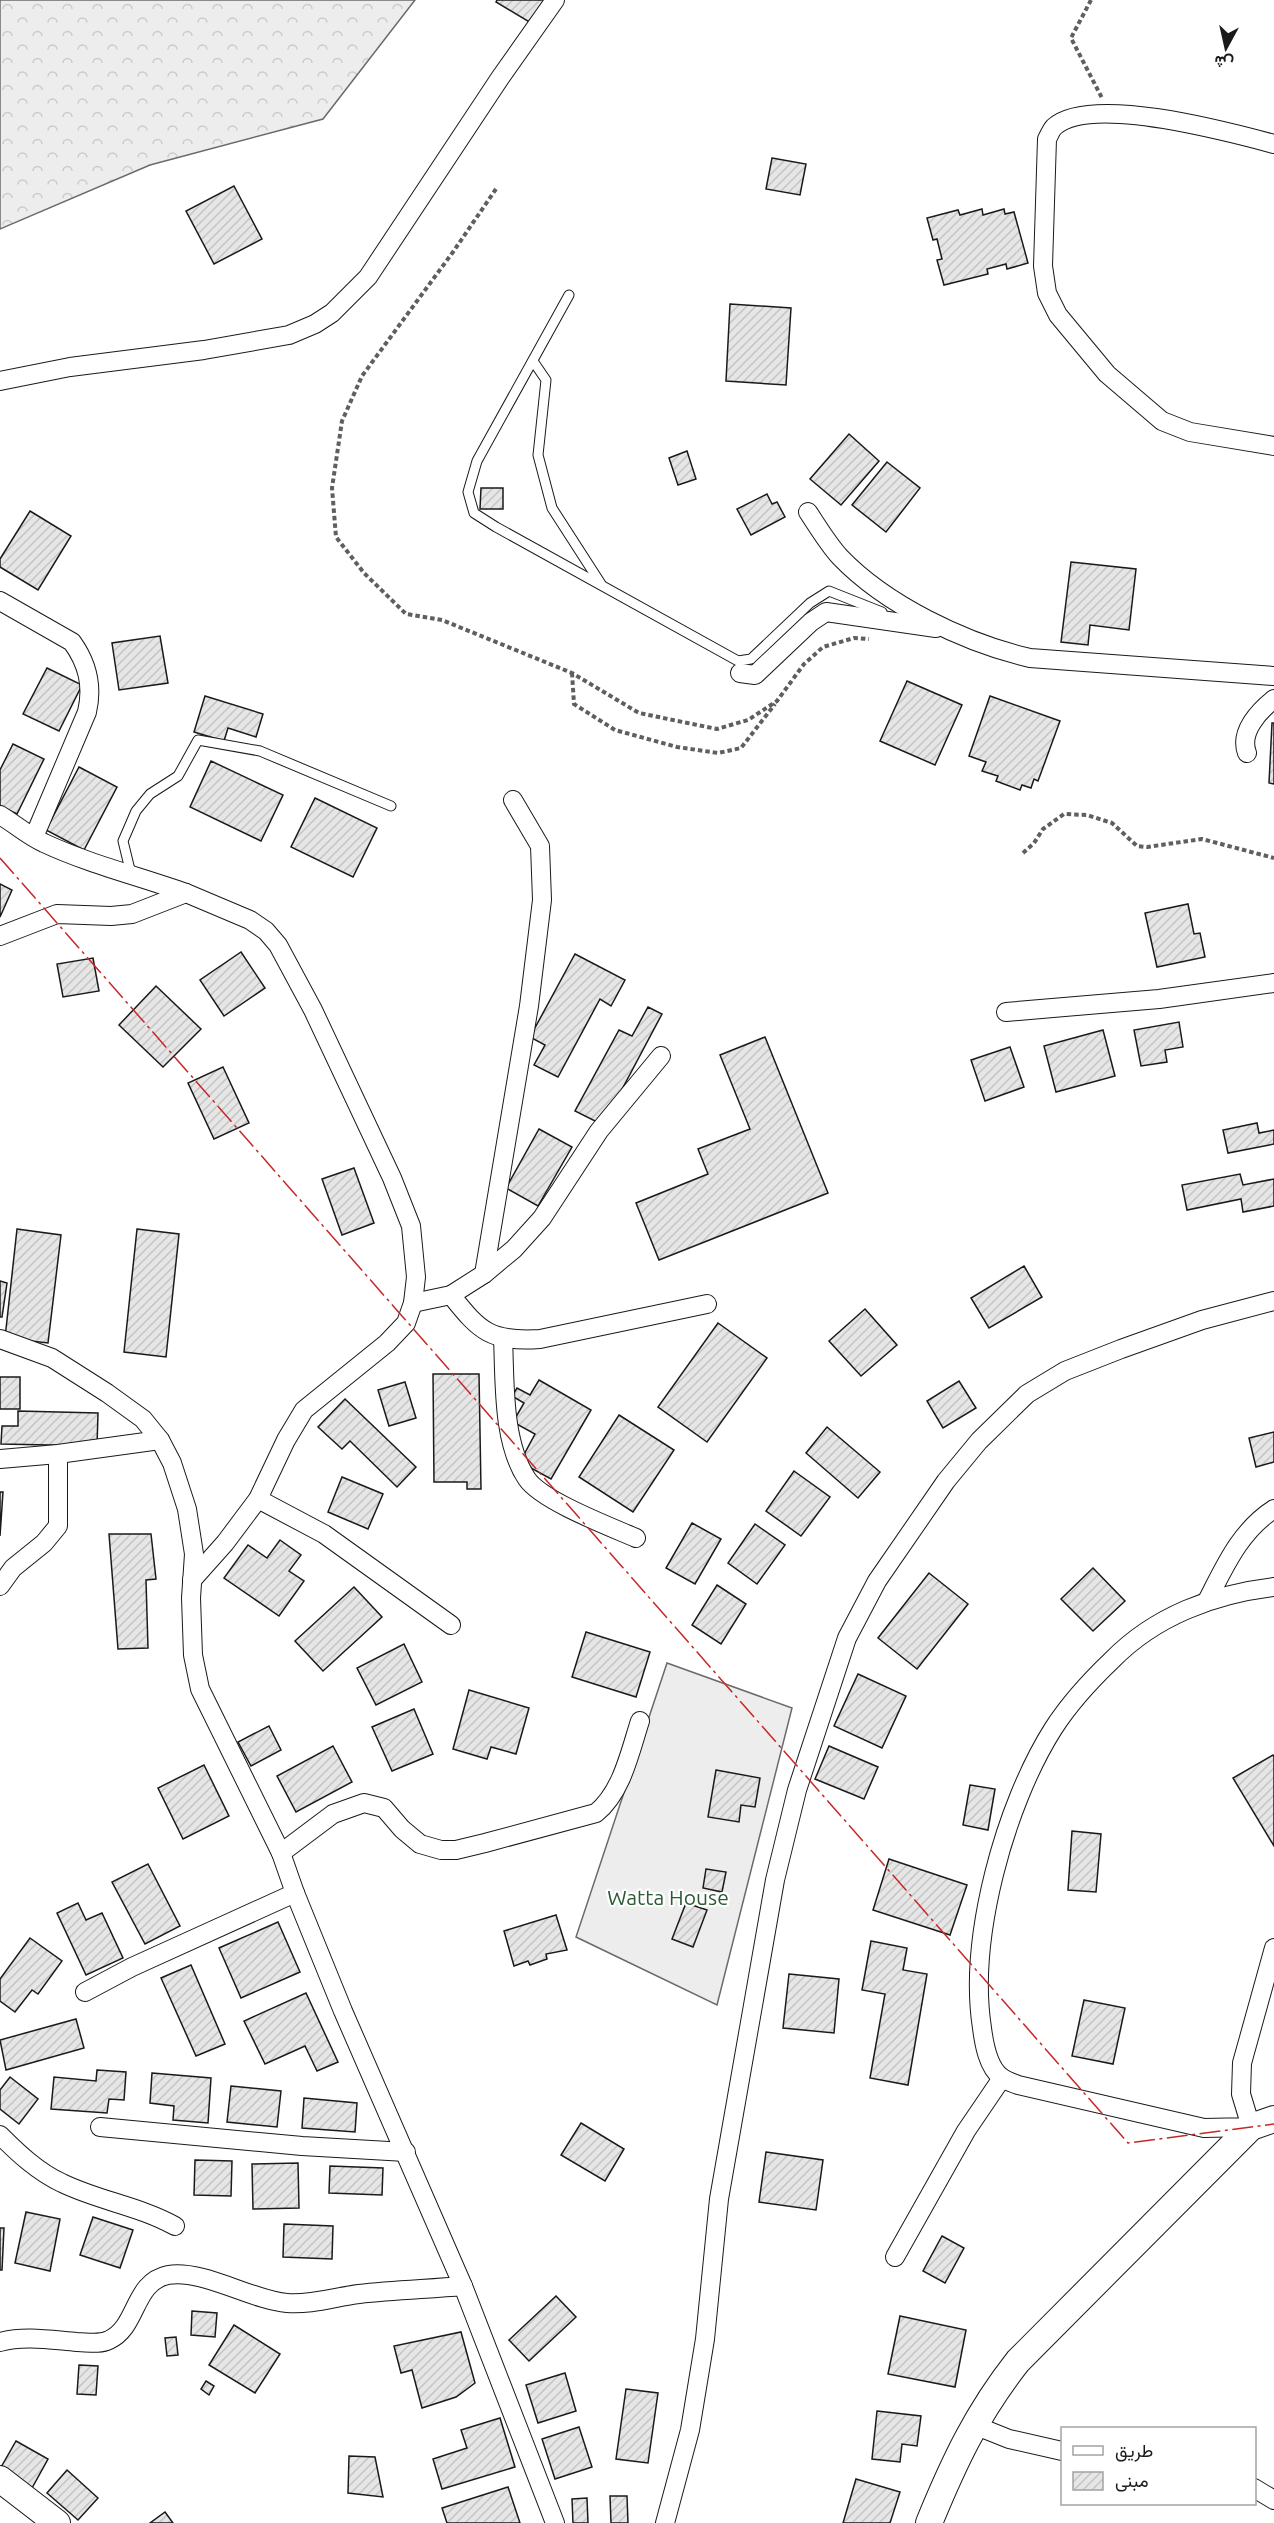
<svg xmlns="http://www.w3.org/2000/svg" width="1274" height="2523" font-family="Ubuntu,Vazirmatn,sans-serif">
<defs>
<pattern id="forest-crowns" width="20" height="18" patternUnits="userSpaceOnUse" patternTransform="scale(1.5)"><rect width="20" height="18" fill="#ededed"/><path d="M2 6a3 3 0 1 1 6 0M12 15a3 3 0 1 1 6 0" fill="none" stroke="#cbcbcb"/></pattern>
<pattern id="building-hatch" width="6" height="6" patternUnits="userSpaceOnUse" patternTransform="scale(1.5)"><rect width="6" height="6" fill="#e6e6e6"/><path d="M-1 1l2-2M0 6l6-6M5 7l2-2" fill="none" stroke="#c5c5c5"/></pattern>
</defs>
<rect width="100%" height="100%" fill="#fff"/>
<!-- forest -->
<path fill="url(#forest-crowns)" stroke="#6a6a6a" stroke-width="1.5" d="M0,0h415l-92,119 -173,46 -150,64z"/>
<!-- built -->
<path fill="#ededed" stroke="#6a6a6a" stroke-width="1.5" d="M667,1663l125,45 -75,297 -141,-68z"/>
<!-- building -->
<g fill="url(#building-hatch)" stroke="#1a1a1a" stroke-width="1.5">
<path d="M497,0h48l-14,23 -35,-21z"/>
<path d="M772,158l34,6 -6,31 -34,-6z"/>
<path d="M234,186l28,53 -48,25 -28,-53z"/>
<path d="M982,209l1,6 21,-6 1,5 9,-2 14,51 -21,6 -1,-5 -19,5 1,5 -44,11 -7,-25 5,-1 -5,-20 -4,1 -6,-22 31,-8 2,5z"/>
<path d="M730,304l61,4 -5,77 -60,-4z"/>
<path d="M849,434l30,27 -38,44 -31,-26z"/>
<path d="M687,451l9,28 -18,6 -9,-27z"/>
<path d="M887,462l33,26 -34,44 -34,-27z"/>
<path d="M481,488h22v21h-23z"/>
<path d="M767,494l5,10 5,-2 8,15 -34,18 -14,-26z"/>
<path d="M30,511l41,25 -33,54 -38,-23v-8z"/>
<path d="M1071,562l65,7 -7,61 -39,-5 -2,20 -27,-3z"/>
<path d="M160,636l8,47 -49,7 -7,-47z"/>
<path d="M47,668l35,17 -23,46 -36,-17z"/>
<path d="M907,681l55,24 -27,60 -55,-24z"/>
<path d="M205,696l58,18 -7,23 -28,-9 -4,13 -30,-9z"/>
<path d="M990,696l70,25 -22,60 -4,-2 -3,9 -9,-3 -2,5 -24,-9 2,-5 -16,-5 4,-9 -17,-6z"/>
<path d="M1272,723h2v61l-5,-1z"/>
<path d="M13,744l31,15 -27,55 -17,-8v-36z"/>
<path d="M211,761l72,34 -22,46 -71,-34z"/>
<path d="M79,767l38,20 -33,63 -38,-20z"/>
<path d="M315,798l62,30 -24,49 -62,-30z"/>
<path d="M0,884l12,6 -12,27z"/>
<path d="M1188,904l6,30 6,-1 5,24 -48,10 -12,-54z"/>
<path d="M241,952l24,36 -41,28 -24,-36z"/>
<path d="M575,954l50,26 -14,26 -11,-7 -42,78 -24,-12 11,-20 -15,-8z"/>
<path d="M93,958l6,33 -36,6 -6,-33z"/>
<path d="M156,986l45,43 -38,38 -44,-42z"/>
<path d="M648,1007l14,7 -59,111 -28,-14 44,-81 13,6z"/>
<path d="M1179,1022l4,25 -18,3 2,12 -26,4 -7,-36z"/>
<path d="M1103,1030l12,46 -59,16 -12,-46z"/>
<path d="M765,1037l63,156 -169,67 -23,-57 72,-29 -10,-25 52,-20 -30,-74z"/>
<path d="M1010,1047l14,40 -39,14 -14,-41z"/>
<path d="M223,1067l26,56 -35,16 -26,-56z"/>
<path d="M1257,1123l2,10 15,-3v14l-46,9 -5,-23z"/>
<path d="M539,1129l33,18 -34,59 -32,-18z"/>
<path d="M354,1168l20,55 -32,12 -20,-56z"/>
<path d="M1240,1174l3,11 31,-6v27l-31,6 -2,-13 -54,11 -5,-25z"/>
<path d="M17,1229l44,6 -13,108 -43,-5z"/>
<path d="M137,1229l42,5 -13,123 -42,-5z"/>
<path d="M1024,1266l18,31 -53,31 -18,-30z"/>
<path d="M0,1281l7,2 -5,34h-2z"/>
<path d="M865,1309l32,36 -36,31 -32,-35z"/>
<path d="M718,1323l49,35 -60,84 -49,-35z"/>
<path d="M433,1374h46l2,115h-14v-7h-33z"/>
<rect x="0" y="1377" width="20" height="32"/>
<path d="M539,1380l52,30 -40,69 -31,-17 15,-28 -22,-12 11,-19 -12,-7 5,-8 13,7z"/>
<path d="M959,1381l17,27 -33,20 -16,-27z"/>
<path d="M405,1382l11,36 -27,8 -11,-36z"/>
<path d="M345,1399l71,68 -19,20 -47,-46 -8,8 -24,-22z"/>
<path d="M18,1411l80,2 -1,33 -96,-2 1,-18h16z"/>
<path d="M619,1415l55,35 -41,62 -54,-35z"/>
<path d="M827,1427l53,45 -22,26 -52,-45z"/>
<path d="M1274,1432v30l-18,5 -7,-29z"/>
<path d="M794,1471l36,26 -29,39 -35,-25z"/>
<path d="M342,1477l41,17 -15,35 -40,-17z"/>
<path d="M0,1492h3l-3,44z"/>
<path d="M692,1523l29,16 -26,45 -29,-16z"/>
<path d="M755,1524l30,21 -28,39 -29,-21z"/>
<path d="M109,1534h42l5,45 -10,1 2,68 -30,1z"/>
<path d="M280,1540l21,15 -12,16 15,10 -25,35 -55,-38 24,-33 19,13z"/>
<path d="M1093,1568l32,33 -32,30 -32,-32z"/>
<path d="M929,1573l39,31 -51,65 -39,-31z"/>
<path d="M717,1585l29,19 -25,40 -29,-19z"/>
<path d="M354,1587l28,30 -59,54 -28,-30z"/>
<path d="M586,1632l64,20 -14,45 -64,-20z"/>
<path d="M404,1644l18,38 -46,23 -19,-37z"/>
<path d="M858,1674l48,22 -24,52 -48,-22z"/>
<path d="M469,1690l60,18 -13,46 -25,-7 -4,12 -34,-10z"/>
<path d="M414,1709l19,45 -41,17 -20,-44z"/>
<path d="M269,1726l12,24 -30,16 -13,-24z"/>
<path d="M333,1746l19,36 -56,30 -19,-36z"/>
<path d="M829,1746l49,21 -14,32 -49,-20z"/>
<path d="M1273,1755l1,2v89l-41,-68z"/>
<path d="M204,1765l25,51 -46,23 -25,-51z"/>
<path d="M716,1770l44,8 -5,29 -14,-2 -2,17 -31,-5z"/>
<path d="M970,1785l25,4 -7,41 -25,-5z"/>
<path d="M1072,1831l29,3 -5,58 -28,-2z"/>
<path d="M889,1859l78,26 -17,50 -77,-25z"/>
<path d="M148,1864l32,62 -35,18 -33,-62z"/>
<path d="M706,1869l20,3 -4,20 -19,-4z"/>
<path d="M78,1903l8,17 16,-7 21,45 -37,17 -29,-62z"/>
<path d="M686,1903l21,7 -14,37 -21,-8z"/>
<path d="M556,1915l11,35 -21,4 1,5 -17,6 -2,-4 -14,5 -10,-35z"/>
<path d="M278,1922l22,50 -59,26 -22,-50z"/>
<path d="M30,1938l32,23 -24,33 -6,-4 -17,22 -15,-11v-22z"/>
<path d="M871,1941l36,7 -4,22 24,4 -19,111 -38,-7 15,-84 -23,-4z"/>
<path d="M191,1965l34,79 -29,12 -35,-78z"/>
<path d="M789,1974l50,5 -5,54 -51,-5z"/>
<path d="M306,1993l32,69 -21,9 -12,-25 -40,18 -21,-43z"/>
<path d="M1084,2000l41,8 -12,56 -41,-8z"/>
<path d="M76,2019l8,29 -78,22 -6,-30z"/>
<path d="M97,2070l29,2 -2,28 -15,-1 -2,14 -56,-4 3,-32 42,4z"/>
<path d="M152,2073l59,5 -3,45 -35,-3 1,-14 -24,-3z"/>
<path d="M10,2077l28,22 -19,25 -19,-15v-19z"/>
<path d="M231,2086l50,5 -4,36 -50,-5z"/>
<path d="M304,2098l53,5 -2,29 -53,-4z"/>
<path d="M581,2123l43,26 -19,32 -44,-26z"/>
<path d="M766,2152l57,8 -7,50 -57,-8z"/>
<path d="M195,2160l37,1 -1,35 -37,-1z"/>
<path d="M298,2163l1,45 -46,1 -1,-45z"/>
<path d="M330,2166l53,2 -1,27 -53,-2z"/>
<path d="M26,2212l34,7 -10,52 -35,-8z"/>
<path d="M93,2217l40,13 -13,38 -40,-13z"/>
<path d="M284,2224l49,2 -1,33 -49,-2z"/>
<path d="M0,2228h4l-2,42h-2z"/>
<path d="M942,2236l22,12 -19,35 -22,-12z"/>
<path d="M556,2296l20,21 -47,44 -20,-21z"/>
<path d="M192,2311l25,2 -2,24 -24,-2z"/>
<path d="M900,2316l66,14 -11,57 -67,-13z"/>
<path d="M234,2325l46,29 -25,39 -46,-28z"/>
<path d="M461,2332l14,51 -19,14 -34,11 -10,-38 -11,3 -7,-27z"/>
<path d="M176,2337l2,18 -11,1 -2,-18z"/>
<path d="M79,2365l19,1 -2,29 -19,-1z"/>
<path d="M565,2373l11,38 -38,12 -12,-38z"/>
<path d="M206,2381l8,5 -5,9 -8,-6z"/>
<path d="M626,2389l32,4 -10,70 -32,-4z"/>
<path d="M877,2411l44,5 -4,30 -15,-2 -2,18 -28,-3z"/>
<path d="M500,2418l15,49 -73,22 -9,-30 34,-11 -6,-18z"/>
<path d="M579,2427l13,40 -37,12 -13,-40z"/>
<path d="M16,2441l32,18 -16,29 -32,-19z"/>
<path d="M349,2456l26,1 8,40 -35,-4z"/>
<path d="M67,2470l31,28 -20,22 -31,-27z"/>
<path d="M856,2479l44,13 -10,31h-47z"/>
<path d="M508,2487l12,36h-73l-5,-15z"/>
<path d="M610,2496h17l1,27h-17z"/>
<path d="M587,2498l1,25h-15l-1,-24z"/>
<path d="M165,2512l8,11h-23z"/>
</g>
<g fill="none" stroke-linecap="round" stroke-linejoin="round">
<defs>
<g id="lane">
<path d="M569,295l-92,166 -9,31 6,21 22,14 242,134 13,-2 59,-56 19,-12 53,21"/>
<path d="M533,361l13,19 -8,75 14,53 49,76"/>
<path d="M131,874l-8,-33 13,-30 14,-17 28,-18 20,-36 62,11 131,55"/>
</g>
<g id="street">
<path d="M1274,144c-45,-12 -184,-50 -220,-17 -3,3 -5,9 -7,12l-4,127 4,27 11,22 49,59 55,47 28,11 84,14"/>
<path d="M0,381l70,-14 134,-17 85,-15 26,-11 17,-11 36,-36 132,-199 55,-78"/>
<path d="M808,512c10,15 20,32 32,45 46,48 125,86 190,101l244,18"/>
<path d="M0,601l72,41c16,22 21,44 15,70l-53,125"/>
<path d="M740,673l15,2 56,-53 15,-10 110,16"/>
<path d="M1247,753c-8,-21 12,-42 27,-54"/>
<path d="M0,815c15,9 28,21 44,28 45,21 94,33 142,50"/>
<path d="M0,936l57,-22 54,2 21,-2 54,-21 64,27 16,11 12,14 35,65 79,168 19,48 5,51 -3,26 -7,20 -19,20 -83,67 -18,30 -28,59 -33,44 -33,37"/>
<path d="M1006,1012l153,-13 115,-16"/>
<path d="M484,1274l45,-268 13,-106 -2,-54 -27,-46"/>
<path d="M451,1295c29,37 40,47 89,44l167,-35"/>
<path d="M413,1303l38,-8 33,-21 30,-25 28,-31 57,-87 62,-75"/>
<path d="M503,1338c2,43 -1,104 24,141 15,22 84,48 109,59"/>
<path d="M0,1339l52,19 55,35 36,26 17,21 12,23 15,46 7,45 -3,44 2,57 7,34 81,164 14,40 48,118 120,275 92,237"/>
<path d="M0,1459l58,-5 102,-14"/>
<path d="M258,1499l66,35 127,91"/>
<path d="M0,1586l13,-18 31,-25 14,-17v-72"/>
<path d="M1274,1587c-60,7 -119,29 -162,73 -21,20 -43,44 -59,69 -48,76 -85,209 -71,299 2,16 6,39 19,49 5,4 12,6 17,8l186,43 47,-1 -10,-33 1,-31 32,-115"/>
<path d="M1207,1601c18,-35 33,-70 67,-92"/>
<path d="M281,1853l52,-39 31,-11 20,5 18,21 18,15 21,6h15l29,-7 111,-30c26,-21 34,-61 44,-92"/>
<path d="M85,1992l47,-25 163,-74"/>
<path d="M100,2127l202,19 104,6"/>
<path d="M0,2135c18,18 38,37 62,48 37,18 77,23 113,43"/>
<path d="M895,2257l71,-126 36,-53"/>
<path d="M0,2342c24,-7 52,-2 77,0 10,0 22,3 32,-2 29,-13 24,-58 59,-65 35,-6 83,25 119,28 24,2 48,-6 72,-9 34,-4 70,-5 104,-8"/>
<path d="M974,2425l35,14 53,12"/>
<path d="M1254,2488l20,12"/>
<path d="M665,2523l25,-93 15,-91 14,-140 56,-319 22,-90 50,-152 30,-57 69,-100 33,-40 48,-47 38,-23 56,-22 81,-29 72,-19"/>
</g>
<g id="secondary">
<path d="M0,2479l57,44"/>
<path d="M929,2523c25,-61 48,-110 89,-162l233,-234 23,-8"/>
</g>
</defs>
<!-- lane casing -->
<use href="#lane" stroke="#1a1a1a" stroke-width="11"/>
<!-- street casing -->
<use href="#street" stroke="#1a1a1a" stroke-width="20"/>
<!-- secondary casing -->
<use href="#secondary" stroke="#1a1a1a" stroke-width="28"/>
<!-- path -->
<g stroke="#5f5f5f" stroke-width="4" stroke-dasharray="4.5 3" stroke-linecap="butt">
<path d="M1091,0l-20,38 31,60"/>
<path d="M496,189l-43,63 -91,124 -20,45 -10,67 4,49 28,36 42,41 36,6 130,53 67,40 78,16 31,-9 29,-19 27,-37 19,-17 31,-9 15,1"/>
<path d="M572,673l2,31 41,26 62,17 41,6 23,-5 34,-44"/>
<path d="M1023,853l11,-10 9,-14 21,-15 23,1 25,8 25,23 10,1 55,-8 72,19"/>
</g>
<!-- lane -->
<use href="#lane" stroke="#fff" stroke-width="9"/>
<!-- street -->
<use href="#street" stroke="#fff" stroke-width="18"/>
<!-- secondary -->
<use href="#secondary" stroke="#fff" stroke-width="26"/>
<!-- power -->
<path stroke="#c62828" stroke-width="1.5" stroke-dasharray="21 4.5 3 4.5" stroke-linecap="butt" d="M0,858l1128,1285 146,-19"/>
</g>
<g text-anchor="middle" stroke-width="4.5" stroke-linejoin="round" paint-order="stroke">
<!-- park labels -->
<g font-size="21" fill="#2b5a34" stroke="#fff">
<text x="668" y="1905">Watta House</text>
</g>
</g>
<!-- legend -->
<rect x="1061" y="2427" width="195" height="78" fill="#ffffff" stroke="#a3a3a3" stroke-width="1.5"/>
<rect x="1073" y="2446" width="30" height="9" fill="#ffffff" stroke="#a3a3a3" stroke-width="1.5"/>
<text x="1115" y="2457" font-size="18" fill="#1a1a1a">طريق</text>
<rect x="1073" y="2472" width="30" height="18" fill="url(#building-hatch)" stroke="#a3a3a3" stroke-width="1.5"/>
<text x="1115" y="2487" font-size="18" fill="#1a1a1a">مبنى</text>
<!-- north arrow -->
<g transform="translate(1226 48) rotate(188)" stroke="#ffffff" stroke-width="4.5" paint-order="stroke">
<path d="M0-4.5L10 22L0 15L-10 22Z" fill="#1a1a1a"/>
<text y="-9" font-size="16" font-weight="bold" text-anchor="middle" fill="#1a1a1a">ش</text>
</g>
</svg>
